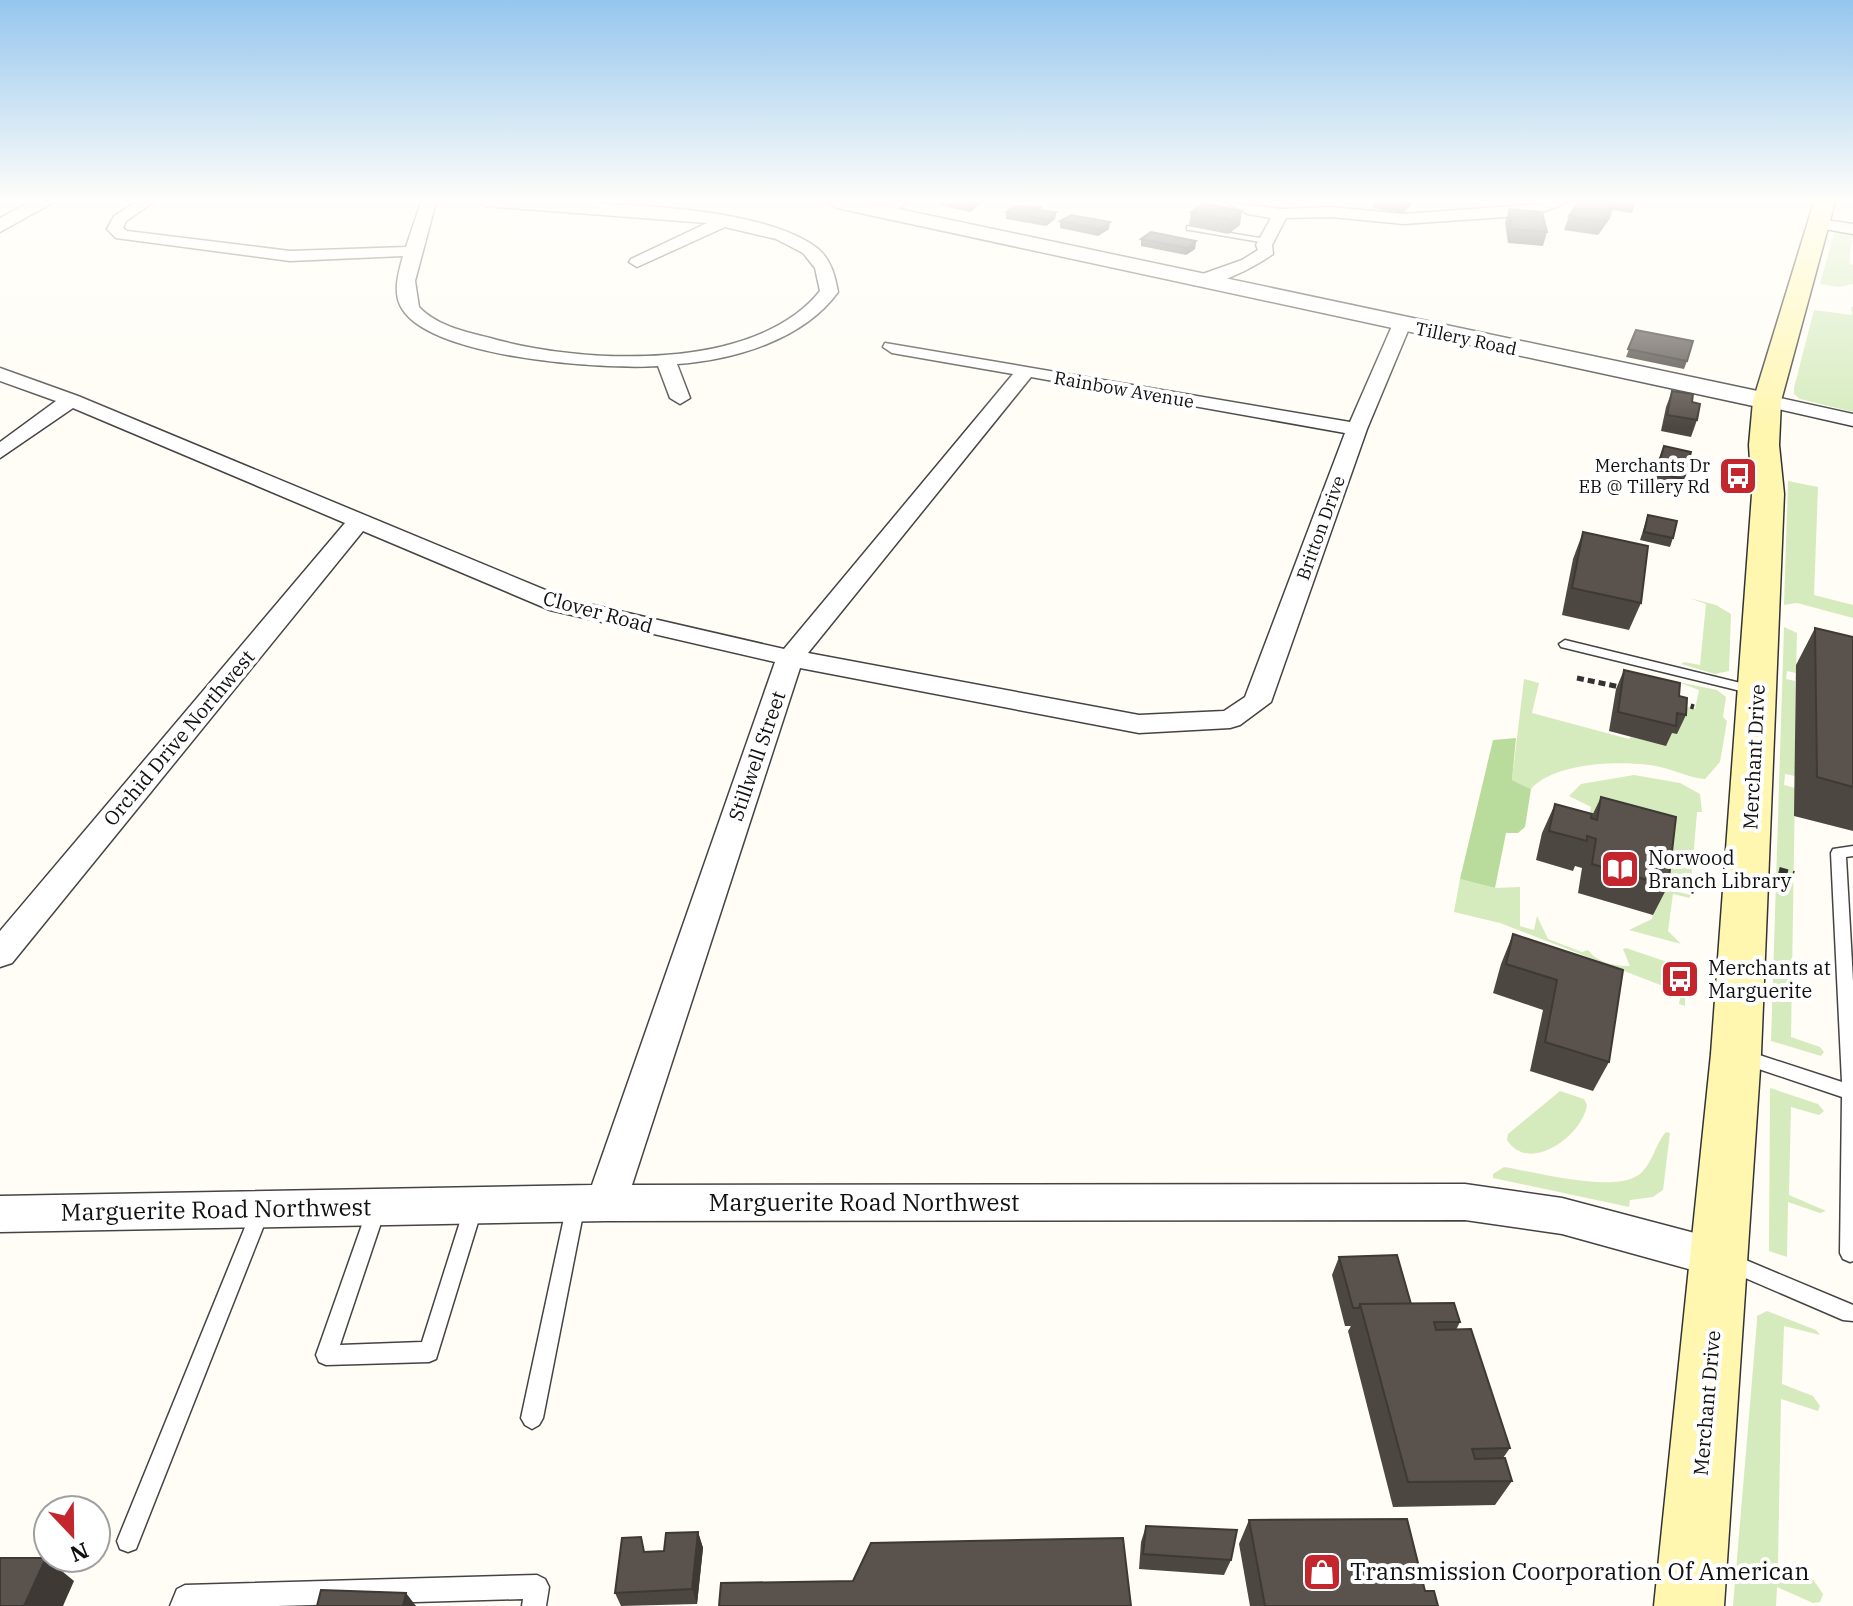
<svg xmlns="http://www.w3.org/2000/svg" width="1853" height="1606" font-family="'IBM Plex Serif',serif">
<rect width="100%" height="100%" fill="#fffdf5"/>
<!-- green -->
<g fill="#d5ebbd">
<path d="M1835,230l18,2 -4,31 4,2v19l-14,3 -19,-3z"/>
<path d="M1851,307h2v105l-53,-13 -6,-5v-6l20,-78 38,5z"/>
<path d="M1788,481l30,6 -4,108 39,10v13l-56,-15 -13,2z"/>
<path d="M1689,598l27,7 15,9 -2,57 -14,3 -34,-10 3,-2 16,3 6,-61z"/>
<path d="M1784,627l13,6 -1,40 -9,-2 -1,8 9,2v95l-10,-2 -1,11 11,3 -4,249 29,10 4,5 -3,4 -50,-15z"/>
<path d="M1524,679l15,4 -7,30 97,26 2,-2 35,8 2,-13 9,1 2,-29 16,5 4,-19 -21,-8 39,8 9,7 -3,20 4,4 -7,41 -15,17c-16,-1 -32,-10 -49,-13 -33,-6 -102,-4 -125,23l-19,-9z"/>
<path d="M1634,775l46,8 20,11 2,18h-5l-6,72 -34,-9 -69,-49 3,-19 -22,-11 12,-12z"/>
<path d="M1460,879l35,9 25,-1v39l14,4 3,-14 11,23 34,13 6,-2c10,13 27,16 42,16l-7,-17 3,-1 50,17 16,22 -7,6v13l-6,-2 2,-11 -181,-70 -46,-11z"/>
<path d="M1656,886l34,9v3l-17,-4 -5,37 13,13 -52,-14 23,-11z"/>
<path d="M1770,1088l48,16 6,7 -5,4 -28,-8 -2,88 37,16 -6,2 -32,-11 -1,55 -18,-6z"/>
<path d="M1560,1091l24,8 3,6c-4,30 -58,70 -80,35l1,-6z"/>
<path d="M1666,1132l4,1 -7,57 -10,7 -23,3 -1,7 -136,-29v-4l11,-7c32,5 111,27 136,7 13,-11 15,-30 26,-42z"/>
<path d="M1767,1311l49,19 4,5 -36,-9 -2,58 31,12 7,10 -2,5 -37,-12 -3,165 34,14 11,16 -3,8 -7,1 -36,-16 -1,19h-43l24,-285v-5z"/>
</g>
<!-- forest -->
<path fill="#b9dc9c" d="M1516,738l-4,42 19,9 -6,38 -7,6h-12l-11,55 -35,-9 33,-139z"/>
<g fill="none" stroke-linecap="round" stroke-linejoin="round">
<defs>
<g id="service">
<path d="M1187,226l79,13 4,2 -4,2 -76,-13h-3z"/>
<path d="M1565,640l196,48 2,3 -6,4 -196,-48 -2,-3z"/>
<path d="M1853,846v10l-7,1 7,124v280l-3,1 -7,-3 -3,-6 2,-156 -104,-35 -2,-5 2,-5 6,-2 98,32 -11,-229 2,-4z"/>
<path d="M576,1196l7,2 2,6 -42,214 -4,7 -7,4 -7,-4 -4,-7 46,-214 2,-6z"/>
<path d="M474,1198l7,2 2,6 -47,153 -7,3 -103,3 -7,-3 -3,-7 54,-153 7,-2 7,2 2,6 -46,137 82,-3 43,-136 2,-6z"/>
<path d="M261,1202l7,2 2,6 -134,339 -8,3 -8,-3 -3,-8 135,-331 2,-6z"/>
<path d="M1729,1253l124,52v16l-10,-1 -121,-52 -3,-6 3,-6z"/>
<path d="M537,1575l8,4 4,8 -3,19h-24l1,-7 -246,7h-107l7,-17 8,-4z"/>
</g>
<g id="minor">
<path d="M136,202h18l-28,19 -3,7 4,3 163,20 116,-4 15,-45h15l-21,79 4,26c18,19 47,25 71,31 91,26 265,35 330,-47l-5,-23 -12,-15 -27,-14 -51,-12 -88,40 -8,-5 2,-3 76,-36 -222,-17 -7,-4c81,0 276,-3 339,46 14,11 18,28 21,44 -35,48 -104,68 -161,72l13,34 -10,6 -10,-6 -12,-32c-53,4 -234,-8 -258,-61 -7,-15 -1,-34 3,-49l-113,5 -174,-23 -9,-9 7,-13z"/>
<path d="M889,202h20l-24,13h-10v-6z"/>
<path d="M1226,202l55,7 50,-2 73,7 164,-12 -33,13 -131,9 -73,-7 -45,1 -14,27 1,9c-17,12 -59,35 -79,31v-8l48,-17 16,-10 -2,-5 15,-27 -23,-4z"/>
<path d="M1819,219l34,5v10l-39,-7 -3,-3z"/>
<path d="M1401,321l9,5 -43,103 -96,273 -31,23 -10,3 -91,5 -339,-65 -168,517 833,-1 97,14 159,42 15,5 6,14 -6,14 -15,5 -159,-44 -97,-14 -859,1 -606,11v-36l592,-11 183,-523 -225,-52 -187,-79 -351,432 -12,4v-36l345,-408 -272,-115 -73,50v-16l56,-41 -56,-20v-13l78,28 489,203 217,50 229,-275 -121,-21 -9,-6 2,-4 465,79 42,-96zM1031,377l314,56 -100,264 -21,14 -85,4 -331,-62z"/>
<path d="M1767,395l86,19v12l-93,-21 -3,-4z"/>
</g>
<g id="tertiary">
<path d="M30,202h24l-54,30v-14z"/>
<path d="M828,202h38l901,191 13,8 -13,8 -930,-201z"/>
</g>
<path id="secondary" d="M1814,202h21l-54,199 -2,44 5,49 -23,560 -37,552h-70l57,-552 41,-560 -3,-49 4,-44z"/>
</defs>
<!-- service casing -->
<use href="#service" stroke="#444" stroke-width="3"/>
<!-- minor casing -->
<use href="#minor" stroke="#444" stroke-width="3"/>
<!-- tertiary casing -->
<use href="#tertiary" stroke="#444" stroke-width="3"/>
<!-- secondary casing -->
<use href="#secondary" stroke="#333" stroke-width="3"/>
<!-- path-far1 -->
<g stroke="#333" stroke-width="5" stroke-dasharray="7 4" stroke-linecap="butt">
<path d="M1577,678l43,9"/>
<path d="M1680,703l14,4"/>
</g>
<!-- path -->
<g stroke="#333" stroke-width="6" stroke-dasharray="9 5" stroke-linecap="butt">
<path d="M1779,870l15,4"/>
<path d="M1665,883l29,8"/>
</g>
<!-- service -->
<use href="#service" fill="#fff" fill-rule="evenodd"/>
<!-- minor -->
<use href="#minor" fill="#fff" fill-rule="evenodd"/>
<!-- tertiary -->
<use href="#tertiary" fill="#fff" fill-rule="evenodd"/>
<!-- secondary -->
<use href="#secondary" fill="#fff6b0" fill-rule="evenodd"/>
</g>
<!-- wall -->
<g fill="#4d4742">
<path d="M940,202h42l-12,10 -30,-7z"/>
<path d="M1374,202h40l-11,11 -31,-5z"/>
<path d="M1578,202h58l-4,11 -20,-3 -2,8 -12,17 -34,-5 5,-14z"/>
<path d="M1203,203l37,22 -12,9 -39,-8 2,-14z"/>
<path d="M1509,209l38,23 -4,14 -35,-3 -3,-20z"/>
<path d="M1041,210l15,2 -1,7 -9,7 -40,-7v-7z"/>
<path d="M1060,221l49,8 -11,7 -38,-8z"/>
<path d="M1141,239l55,2 -1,8 -9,6 -45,-9z"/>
<path d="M1636,330l51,31 -3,8 -58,-12z"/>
<path d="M1672,391l20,11 5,18 -6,17 -30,-6 5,-24z"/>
<path d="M1664,446l20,33 -8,18 -27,-7 8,-27z"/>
<path d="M1648,515l25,23 -3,9 -30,-7z"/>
<path d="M1583,532l58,71 -12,27 -67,-15 11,-56z"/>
<path d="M1815,628l38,9v194l-59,-15 2,-151z"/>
<path d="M1624,670l55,26 7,19 -9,19 -5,-1 -6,13 -57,-15 7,-42z"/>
<path d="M1601,797l67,89 -15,29 -75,-22 4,-25 -7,-2 -2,5 -37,-11 6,-27 13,-29 36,14z"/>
<path d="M1513,934l110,36 -14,92 -16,29 -63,-20 13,-61 -50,-17 8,-29z"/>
<path d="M1339,1257l72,47 49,18 -4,8 54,118 -7,10 9,23 -17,24 -102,2 -45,-176 3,-5h-6l-13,-51z"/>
<path d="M1249,1520l176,71 13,15h-188l-11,-62z"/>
<path d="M1146,1526l85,34 -7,15 -85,-6 2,-27z"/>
<path d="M698,1532l5,16 -6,56 -76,2 -6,-13 32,-41 17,-1z"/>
</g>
<!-- shaded-wall -->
<g fill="#3f3936">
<path d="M974,202l8,1 -12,9v-7z"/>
<path d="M1406,202h8l-11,11z"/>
<path d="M1614,204l-4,14 -12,17 5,-14z"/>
<path d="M1242,211l-2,14 -12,9 3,-14z"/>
<path d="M1056,212l-1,7 -9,7 1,-6z"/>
<path d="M1110,222l-1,7 -11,7v-7z"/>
<path d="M1196,241l-1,8 -9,6 1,-7z"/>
<path d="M698,1532l5,16 -6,56 -5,-15z"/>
<path d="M46,1558l28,23 -11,25h-39z"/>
<path d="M406,1593l10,13h-13z"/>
</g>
<!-- building -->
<g fill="#5a524d" stroke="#3f3936" stroke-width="2">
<path d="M1578,202h24l12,2 -11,17 -34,-5z"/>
<path d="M1203,203l39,8 -11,9 -40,-8z"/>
<path d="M1014,206l27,1 -3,3 18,2 -9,8 -41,-8z"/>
<path d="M1509,209l33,3 5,20 -35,-3z"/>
<path d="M1071,215l39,7 -12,7 -38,-8z"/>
<path d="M1151,232l45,9 -9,7 -46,-9z"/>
<path d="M1636,330l57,11 -6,20 -59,-12z"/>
<path d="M1672,391l21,3 -1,8 8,2 -3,16 -30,-5z"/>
<path d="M1664,446l27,6 -7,27 -28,-6z"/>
<path d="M1648,515l29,6 -4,17 -29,-6z"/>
<path d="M1583,532l65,14 -7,57 -69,-15z"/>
<path d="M1815,628l38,9v150l-36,-10z"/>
<path d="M1624,670l56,13 -1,13 8,2 -1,17 -9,-2 -1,13 -58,-14z"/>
<path d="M1601,797l75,20 -8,69 -76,-22 4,-25 -9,-3v5l-38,-10 6,-27 37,10 -1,4 6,2z"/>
<path d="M1513,934l110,36 -14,92 -64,-20 12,-62 -51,-16z"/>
<path d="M1397,1255l14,49h-51l-1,4h-6l-14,-51z"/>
<path d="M1454,1303l6,19h-26l2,8 35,-1 39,119 -38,1 3,10 30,-1 7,23 -104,1 -48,-178z"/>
<path d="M1407,1519l18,72h9l4,15h-173l-16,-86z"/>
<path d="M1146,1526l91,4 -6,30 -88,-6z"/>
<path d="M698,1532l-6,57 -77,4 7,-55 19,-1 3,15 20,-1 2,-18z"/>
<path d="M1123,1538l8,68h-412l2,-23 132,-2 18,-38z"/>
<path d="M0,1558h46l-22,48h-24z"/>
<path d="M321,1590l85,3 -3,13h-86z"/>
</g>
<!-- sky -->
<linearGradient id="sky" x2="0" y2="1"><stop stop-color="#95c6ee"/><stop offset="0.47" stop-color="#fffefa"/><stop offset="1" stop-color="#fffefa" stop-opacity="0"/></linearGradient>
<rect width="1853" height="427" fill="url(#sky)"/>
<!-- icons -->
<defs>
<symbol id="bus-square" viewBox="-11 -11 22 22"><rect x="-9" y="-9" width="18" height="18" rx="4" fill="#c4262e" stroke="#fff"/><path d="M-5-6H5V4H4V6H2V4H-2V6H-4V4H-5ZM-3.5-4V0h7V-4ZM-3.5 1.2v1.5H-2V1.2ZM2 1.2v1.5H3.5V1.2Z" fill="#fff"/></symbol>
<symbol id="library-square" viewBox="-11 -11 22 22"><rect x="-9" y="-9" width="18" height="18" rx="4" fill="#c4262e" stroke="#fff"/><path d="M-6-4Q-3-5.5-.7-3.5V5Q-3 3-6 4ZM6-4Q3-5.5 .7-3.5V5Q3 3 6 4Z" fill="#fff"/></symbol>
<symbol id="shop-square" viewBox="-11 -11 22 22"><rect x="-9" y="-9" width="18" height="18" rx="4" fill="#c4262e" stroke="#fff"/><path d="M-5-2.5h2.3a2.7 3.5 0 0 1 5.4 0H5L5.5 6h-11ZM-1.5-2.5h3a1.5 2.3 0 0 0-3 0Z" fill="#fff"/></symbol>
</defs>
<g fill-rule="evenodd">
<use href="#bus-square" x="1716" y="454" width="44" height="44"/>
<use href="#library-square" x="1598" y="847" width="44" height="44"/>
<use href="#bus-square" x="1658" y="957" width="44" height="44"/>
<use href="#shop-square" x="1300" y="1550" width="44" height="44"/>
</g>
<g text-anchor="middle" stroke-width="8" stroke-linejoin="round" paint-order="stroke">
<!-- far-street labels -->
<g font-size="18" fill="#111" stroke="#fff">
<text transform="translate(1466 339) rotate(12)" y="6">Tillery Road</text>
<text transform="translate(1124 390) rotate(10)" y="6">Rainbow Avenue</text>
<text transform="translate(1321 528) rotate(-70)" y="6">Britton Drive</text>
</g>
<!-- far-poi labels -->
<g font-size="18" fill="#111" stroke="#fff" text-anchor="end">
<text x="1710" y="472">Merchants Dr<tspan x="1710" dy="21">EB @ Tillery Rd</tspan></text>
</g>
<!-- street labels -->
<g font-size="20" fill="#111" stroke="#fff">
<text transform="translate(598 612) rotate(15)" y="7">Clover Road</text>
<text transform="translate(179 738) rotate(-50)" y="7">Orchid Drive Northwest</text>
<text transform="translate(757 756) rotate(-71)" y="7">Stillwell Street</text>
<text transform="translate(1754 757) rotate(-87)" y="7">Merchant Drive</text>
<text transform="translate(1707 1403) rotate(-85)" y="7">Merchant Drive</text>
</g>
<!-- poi labels -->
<g font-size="20" fill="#111" stroke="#fff" text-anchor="start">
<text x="1648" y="865">Norwood<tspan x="1648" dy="23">Branch Library</tspan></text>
<text x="1708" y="975">Merchants at<tspan x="1708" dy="23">Marguerite</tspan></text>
</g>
<!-- near-street labels -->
<g font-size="24" fill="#111" stroke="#fff">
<text x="864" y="1211">Marguerite Road Northwest</text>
<text transform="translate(216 1210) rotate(-1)" y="8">Marguerite Road Northwest</text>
</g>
<!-- near-poi labels -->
<g font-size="24" fill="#111" stroke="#fff" text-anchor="start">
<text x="1350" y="1580">Transmission Coorporation Of American</text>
</g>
</g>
<!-- north arrow -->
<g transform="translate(72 1534) rotate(158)"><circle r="38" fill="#ffffff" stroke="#a0a0a0" stroke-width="2"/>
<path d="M0-6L14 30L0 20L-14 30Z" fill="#c4262e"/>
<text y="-12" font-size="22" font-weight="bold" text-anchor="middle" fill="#111111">N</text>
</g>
</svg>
